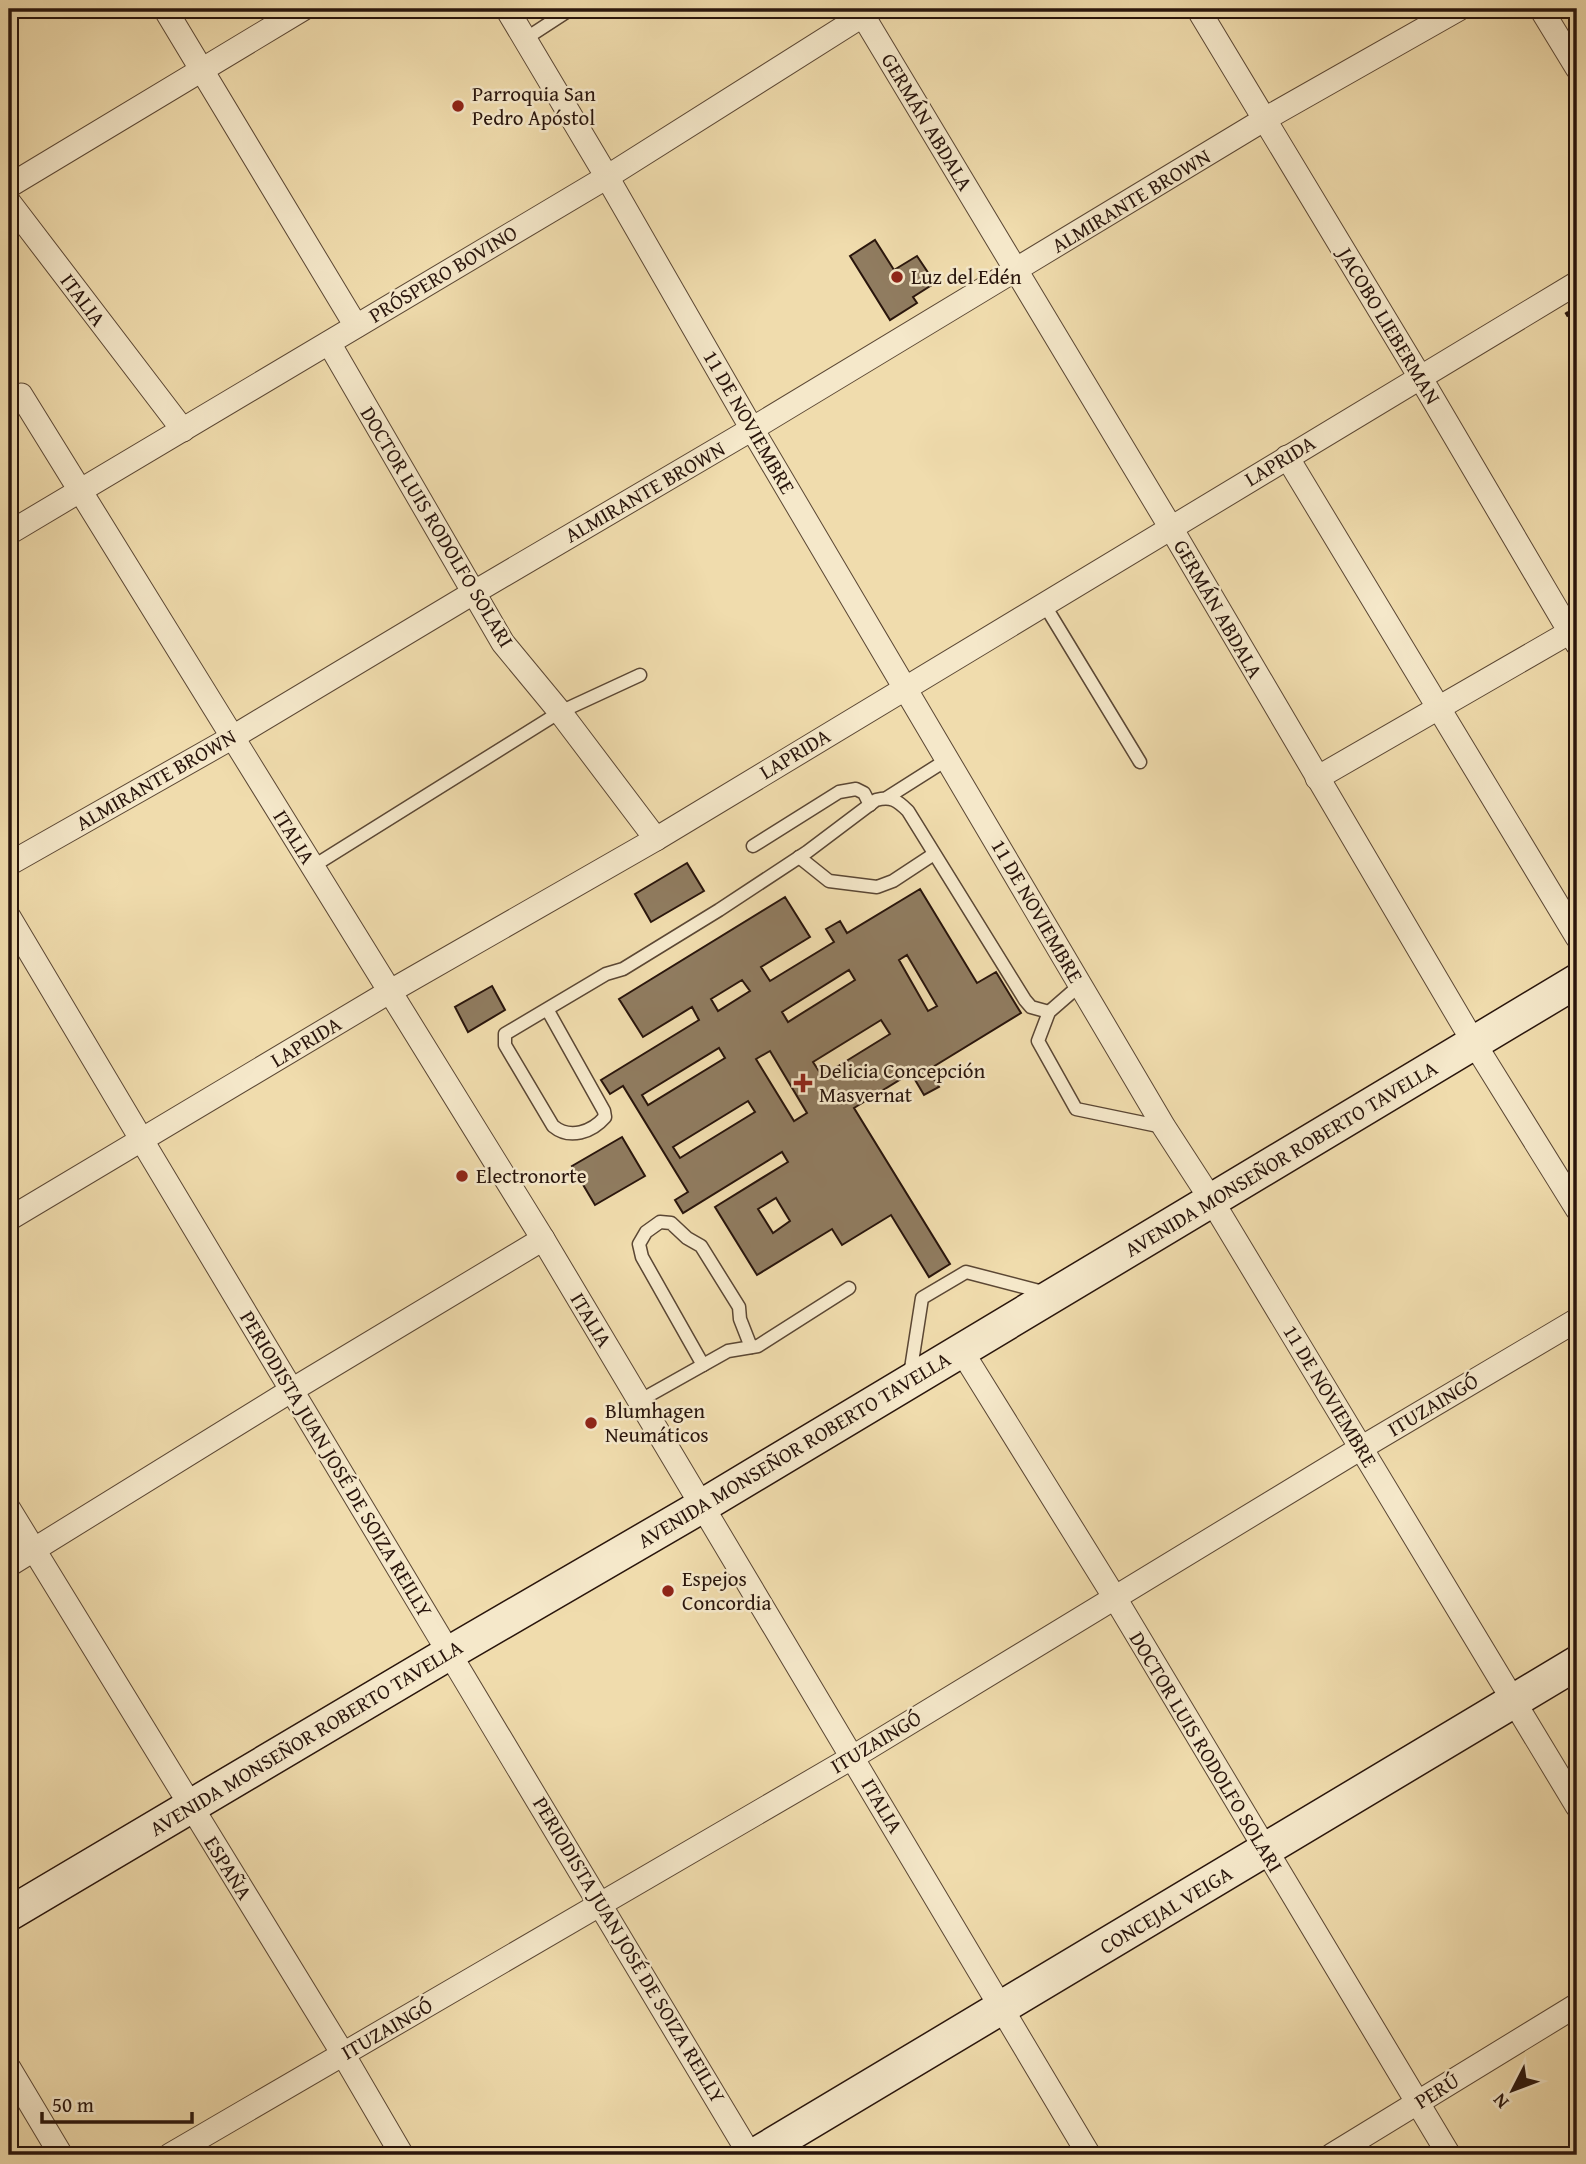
<svg xmlns="http://www.w3.org/2000/svg" width="1586" height="2164" font-family="'Gentium Book Plus',serif">
<rect width="100%" height="100%" fill="#f0dcad"/>
<filter id="stains"><feTurbulence type="fractalNoise" baseFrequency=".00286" numOctaves="4"/><feColorMatrix values="0 0 0 0 .2 0 0 0 0 .09 0 0 0 0 .02 0 0 0 .5 -.17"/></filter>
<radialGradient id="worn" r=".72"><stop offset=".6" stop-color="#630" stop-opacity="0"/><stop offset="1" stop-color="#630" stop-opacity=".3"/></radialGradient>
<!-- building -->
<g fill="#907c60" stroke="#29150c" stroke-width="2" fill-rule="evenodd">
<path d="M875,240l19,30 23,-14 18,27 -22,14 4,6 -27,17 -40,-64z"/>
<path d="M687,863l17,28 -53,31 -16,-28z"/>
<path d="M920,889l57,94 19,-11 25,41 -93,57 11,17 -15,8 -13,-22 -57,35 96,156 -21,13 -38,-62 -49,30 -10,-16 -75,46 -42,-68 73,-45 -6,-10 -99,61 -8,-13 13,-8 -65,-106 -13,8 -9,-14 98,-60 -7,-13 -49,30 -24,-38 166,-102 25,40 -49,30 9,14 64,-39 -8,-13 14,-8 7,12zM907,955l30,51 -9,5 -29,-51zM849,970l6,10 -67,42 -6,-10zM742,980l8,11 -32,20 -7,-12zM881,1020l9,14 -68,42 -9,-14zM719,1048l6,10 -77,47 -6,-10zM770,1051l37,62 -13,8 -38,-62zM748,1101l7,11 -75,46 -7,-11zM776,1198l14,23 -17,12 -15,-24z"/>
<path d="M492,986l13,24 -37,22 -13,-25z"/>
<path d="M622,1137l23,39 -50,29 -23,-39z"/>
</g>
<g fill="none" stroke-linecap="round" stroke-linejoin="round">
<defs>
<g id="lane">
<path d="M525,39l46,-30"/>
<path d="M1044,604l96,158"/>
<path d="M888,797l60,-38"/>
<path d="M753,846l86,-54 17,-3 8,4 6,12"/>
<path d="M799,857l30,24 48,6 16,-6 41,-27"/>
<path d="M312,867l248,-155 80,-37"/>
<path d="M1080,985l-31,27 -11,29 38,68 87,18"/>
<path d="M547,1009l57,102 1,6c-13,15 -35,23 -52,9l-48,-81v-11l101,-60 17,-5 96,-59 88,-58 69,-52c15,-4 21,0 32,11l117,189 6,7 18,5"/>
<path d="M703,1365l-61,-108 -3,-13 7,-12 14,-10 11,1 16,15 14,8 38,61 1,12 11,28"/>
<path d="M910,1375l12,-77 44,-26 81,21"/>
<path d="M639,1401l89,-50 30,-5 91,-58"/>
</g>
<g id="street">
<path d="M165,9l191,317"/>
<path d="M507,9l100,168 145,252 412,698 48,74 365,605"/>
<path d="M859,9l312,519 303,515 103,166"/>
<path d="M1198,9l222,368 157,267"/>
<path d="M1541,9l36,59"/>
<path d="M9,186l294,-177"/>
<path d="M9,202l174,228"/>
<path d="M329,343l174,300 57,69 96,127"/>
<path d="M21,395l522,844 546,916"/>
<path d="M1287,457l290,480"/>
<path d="M9,533l598,-356 266,-168"/>
<path d="M1317,778l260,-150"/>
<path d="M9,864l224,-127 240,-144 279,-164 513,-310 194,-110"/>
<path d="M9,917c245,414 497,824 741,1238"/>
<path d="M9,1219l380,-227 267,-153 921,-556"/>
<path d="M961,1350l154,248 334,557"/>
<path d="M9,1509l334,545 59,101"/>
<path d="M9,1565l283,-175 251,-151"/>
<path d="M9,2068l52,87"/>
<path d="M170,2155l683,-398 508,-309 216,-128"/>
<path d="M1332,2155l245,-150"/>
</g>
<g id="secondary">
<path d="M9,1914l442,-262 251,-146 875,-525"/>
<path d="M755,2155l822,-492"/>
</g>
</defs>
<!-- lane casing -->
<use href="#lane" stroke="#5b4734" stroke-width="15"/>
<!-- street casing -->
<use href="#street" stroke="#5b4734" stroke-width="25"/>
<!-- secondary casing -->
<use href="#secondary" stroke="#29150c" stroke-width="36"/>
<!-- path -->
<path stroke="#29150c" stroke-width="3.5" stroke-dasharray="5 3.5" stroke-linecap="butt" d="M1566,312l11,19"/>
<!-- lane -->
<use href="#lane" stroke="#f5e8ca" stroke-width="12"/>
<!-- street -->
<use href="#street" stroke="#f5e8ca" stroke-width="23"/>
<!-- secondary -->
<use href="#secondary" stroke="#f5e8ca" stroke-width="33"/>
</g>
<!-- markers -->
<g fill="#8f2418" stroke="#f5e8ca" stroke-width="2.5">
<circle cx="458" cy="106" r="7"/>
<circle cx="897" cy="277" r="7"/>
<path d="M799.5 1072.5h7v7h7v7h-7v7h-7v-7h-7v-7h7z"/>
<circle cx="462" cy="1176" r="7"/>
<circle cx="591" cy="1423" r="7"/>
<circle cx="668" cy="1591" r="7"/>
</g>
<g text-anchor="middle" stroke-width="5" stroke-linejoin="round" paint-order="stroke">
<!-- poi labels -->
<g font-size="21" fill="#29150c" stroke="#f5e8ca" text-anchor="start">
<text x="472" y="101">Parroquia San<tspan x="472" dy="24">Pedro Apóstol</tspan></text>
<text x="911" y="284">Luz del Edén</text>
<text x="819" y="1078">Delicia Concepción<tspan x="819" dy="24">Masvernat</tspan></text>
<text x="476" y="1183">Electronorte</text>
<text x="605" y="1418">Blumhagen<tspan x="605" dy="24">Neumáticos</tspan></text>
<text x="682" y="1586">Espejos<tspan x="682" dy="24">Concordia</tspan></text>
</g>
<!-- street labels -->
<g font-size="21" fill="#29150c" stroke="#f5e8ca">
<text transform="translate(927 122) rotate(59)" y="7">GERMÁN ABDALA</text>
<text transform="translate(1131 201) rotate(-31)" y="7">ALMIRANTE BROWN</text>
<text transform="translate(443 274) rotate(-31)" y="7">PRÓSPERO BOVINO</text>
<text transform="translate(83 300) rotate(53)" y="7">ITALIA</text>
<text transform="translate(1389 326) rotate(59)" y="7">JACOBO LIEBERMAN</text>
<text transform="translate(749 422) rotate(60)" y="7">11 DE NOVIEMBRE</text>
<text transform="translate(1280 461) rotate(-31)" y="7">LAPRIDA</text>
<text transform="translate(645 492) rotate(-30)" y="7">ALMIRANTE BROWN</text>
<text transform="translate(437 527) rotate(59)" y="7">DOCTOR LUIS RODOLFO SOLARI</text>
<text transform="translate(1218 609) rotate(60)" y="7">GERMÁN ABDALA</text>
<text transform="translate(795 754) rotate(-31)" y="7">LAPRIDA</text>
<text transform="translate(156 780) rotate(-30)" y="7">ALMIRANTE BROWN</text>
<text transform="translate(294 837) rotate(58)" y="7">ITALIA</text>
<text transform="translate(1037 911) rotate(60)" y="7">11 DE NOVIEMBRE</text>
<text transform="translate(306 1042) rotate(-31)" y="7">LAPRIDA</text>
<text transform="translate(1281 1159) rotate(-31)" y="7">AVENIDA MONSEÑOR ROBERTO TAVELLA</text>
<text transform="translate(591 1320) rotate(59)" y="7">ITALIA</text>
<text transform="translate(1330 1396) rotate(59)" y="7">11 DE NOVIEMBRE</text>
<text transform="translate(1433 1405) rotate(-31)" y="7">ITUZAINGÓ</text>
<text transform="translate(794 1450) rotate(-31)" y="7">AVENIDA MONSEÑOR ROBERTO TAVELLA</text>
<text transform="translate(336 1464) rotate(59)" y="7">PERIODISTA JUAN JOSÉ DE SOIZA REILLY</text>
<text transform="translate(306 1738) rotate(-31)" y="7">AVENIDA MONSEÑOR ROBERTO TAVELLA</text>
<text transform="translate(876 1742) rotate(-31)" y="7">ITUZAINGÓ</text>
<text transform="translate(1206 1752) rotate(59)" y="7">DOCTOR LUIS RODOLFO SOLARI</text>
<text transform="translate(882 1806) rotate(59)" y="7">ITALIA</text>
<text transform="translate(228 1868) rotate(58)" y="7">ESPAÑA</text>
<text transform="translate(1166 1910) rotate(-31)" y="7">CONCEJAL VEIGA</text>
<text transform="translate(629 1950) rotate(59)" y="7">PERIODISTA JUAN JOSÉ DE SOIZA REILLY</text>
<text transform="translate(387 2029) rotate(-30)" y="7">ITUZAINGÓ</text>
<text transform="translate(1437 2091) rotate(-32)" y="7">PERÚ</text>
</g>
</g>
<!-- margin -->
<rect width="1586" height="2164" fill="none" stroke="#f0dcad" stroke-width="35"/>
<rect x="10" y="10" width="1565" height="2143" fill="none" stroke="#29150c" stroke-width="3.5"/>
<rect x="18" y="18" width="1551" height="2129" fill="none" stroke="#29150c" stroke-width="2"/>
<!-- north arrow -->
<g transform="translate(1513 2090) rotate(228)" stroke="#f5e8ca" stroke-width="5" paint-order="stroke">
<path d="M0-5L12 26L0 18L-12 26Z" fill="#29150c"/>
<text y="-10" font-size="19" font-weight="bold" text-anchor="middle" fill="#29150c">N</text>
</g>
<!-- scale -->
<path d="M42 2112v10h150v-10" fill="none" stroke="#29150c" stroke-width="3.5"/>
<text x="52" y="2112" font-size="21" fill="#29150c" stroke="#f5e8ca" stroke-width="5" paint-order="stroke">50 m</text>
<rect width="100%" height="100%" filter="url(#stains)"/>
<rect width="100%" height="100%" fill="url(#worn)"/>
</svg>
